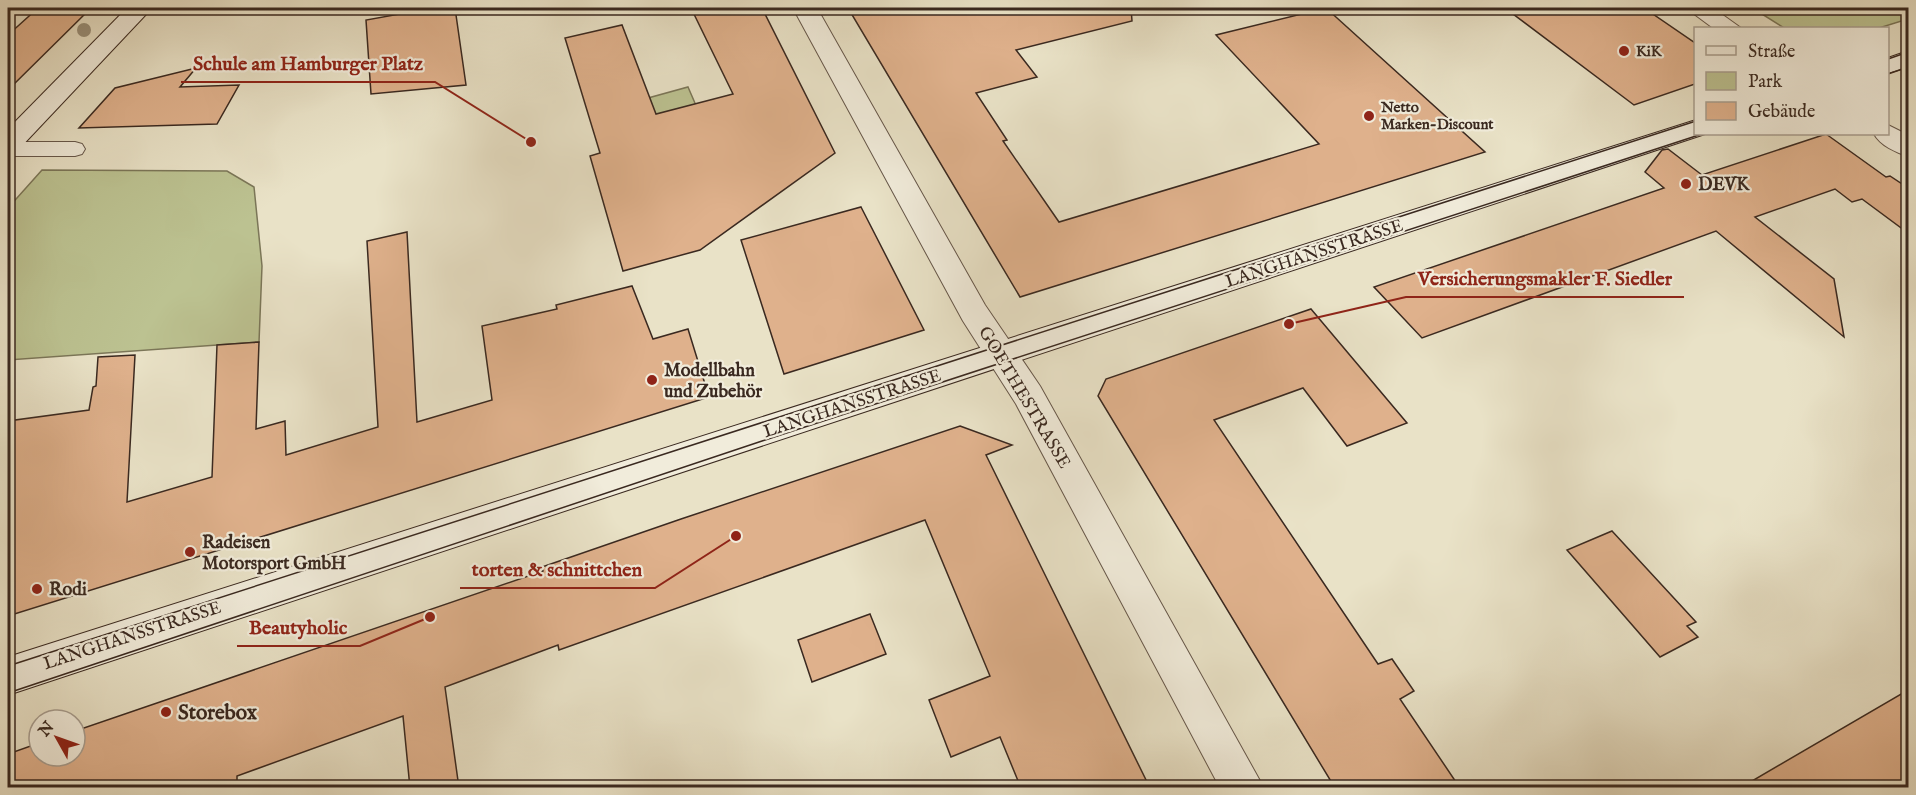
<svg xmlns="http://www.w3.org/2000/svg" width="1916" height="795" font-family="'IM FELL English',serif">
<rect width="100%" height="100%" fill="#e9e2c7"/>
<filter id="stains"><feTurbulence type="fractalNoise" baseFrequency=".00333" numOctaves="4"/><feColorMatrix values="0 0 0 0 .2 0 0 0 0 .09 0 0 0 0 .02 0 0 0 .5 -.17"/></filter>
<radialGradient id="worn" r=".72"><stop offset=".6" stop-color="#630" stop-opacity="0"/><stop offset="1" stop-color="#630" stop-opacity=".3"/></radialGradient>
<!-- green -->
<g fill="#bcc291" stroke="#7b7658" stroke-width="1.5">
<path d="M1759,8h149v11l-29,9h-95l-30,-19z"/>
<path d="M688,87l13,30 -111,-3z"/>
<path d="M42,170l185,1 27,16 8,79 -3,76 -251,18v-152z"/>
</g>
<!-- building -->
<g fill="#dfb18c" stroke="#3a2920" stroke-width="1.5">
<path d="M38,8h53l-83,82v-55z"/>
<path d="M433,8h22l11,77 -95,9 -5,-74z"/>
<path d="M691,8h71l73,145 -135,97 -77,21 -33,-115 10,-3 -35,-115 57,-13 34,89 77,-20z"/>
<path d="M848,8h283l1,13 -116,29 21,27 -61,16 31,47 -4,1 56,81 260,-78 -103,-109 110,-27 159,144 -465,145z"/>
<path d="M1505,8h139l51,35v41l-61,21z"/>
<path d="M196,68l-16,19 59,-2 -22,39 -138,4 36,-40z"/>
<path d="M1826,134l60,43 4,-1 18,12v45l-46,-34 -10,3 -17,-13 -80,28 79,62 10,58 -128,-106 -294,107 -48,-51 290,-99 -19,-16 17,-22 6,-1 34,26z"/>
<path d="M861,207l63,123 -140,44 -43,-134z"/>
<path d="M407,232l10,190 75,-22 -10,-74 75,-17 -1,-4 76,-19 21,53 35,-10 21,68 -701,219v-195l81,-11 4,-23 3,-1 2,-29 37,-2 -8,147 85,-25 5,-132 42,-3 -3,87 29,-8 1,34 92,-28 -11,-186z"/>
<path d="M1311,309l96,114 -60,23 -44,-58 -89,32 164,244 14,-5 22,32 -14,8 60,89h-125l-237,-392 8,-17z"/>
<path d="M960,426l52,19 -26,10 164,333h-129l-21,-51 -49,20 -22,-57 61,-24 -65,-156 -366,130 -1,-5 -113,42 14,101h-49l-7,-72 -166,60v12h-229v-34l31,-11v13h36v-25l468,-160 -1,-4 139,-48z"/>
<path d="M1612,531l84,91 -9,4 11,11 -38,20 -93,-107z"/>
<path d="M870,614l16,40 -74,28 -14,-42z"/>
<path d="M1908,690v98h-168z"/>
</g>
<g fill="none" stroke-linecap="round" stroke-linejoin="round">
<defs>
<path id="lane" d="M8,142h67l7,2 3,5 -3,5 -7,2h-67z"/>
<g id="street">
<path d="M793,8h24l168,297 55,81 224,402h-44l-204,-384 -53,-83z"/>
<path d="M1686,8h27l28,20h-28z"/>
<path d="M1888,125l20,10v21c-12,-3 -28,-11 -34,-22h14z"/>
</g>
<g id="secondary">
<path d="M127,8h25l-134,142 -10,3v-24z"/>
<path d="M1908,51v16l-20,6v-15z"/>
<path d="M1696,120v14h9l-1697,561v-38z"/>
</g>
</defs>
<!-- lane casing -->
<use href="#lane" stroke="#66574a" stroke-width="2"/>
<!-- street casing -->
<use href="#street" stroke="#66574a" stroke-width="2"/>
<!-- secondary casing -->
<use href="#secondary" stroke="#3a2920" stroke-width="2"/>
<!-- lane -->
<use href="#lane" fill="#f1ecdb" fill-rule="evenodd"/>
<!-- street -->
<use href="#street" fill="#f1ecdb" fill-rule="evenodd"/>
<!-- secondary -->
<use href="#secondary" fill="#f1ecdb" fill-rule="evenodd"/>
<!-- tram -->
<g stroke="#3a2920" stroke-width="1.5">
<path d="M1888,59l20,-7"/>
<path d="M1888,74l20,-7"/>
<path d="M8,666l1688,-545"/>
<path d="M8,693l754,-252 940,-307"/>
</g>
</g>
<!-- trees -->
<circle fill="#9a917b" cx="84" cy="30" r="7"/>
<!-- markers -->
<g fill="#8f2418" stroke="#f1ecdb" stroke-width="2">
<circle cx="1624" cy="51" r="6"/>
<circle cx="1369" cy="116" r="6"/>
<circle cx="1686" cy="184" r="6"/>
<circle cx="652" cy="380" r="6"/>
<circle cx="190" cy="552" r="6"/>
<circle cx="37" cy="589" r="6"/>
<circle cx="166" cy="712" r="6"/>
</g>
<g text-anchor="middle" stroke-width="4.5" stroke-linejoin="round" paint-order="stroke">
<!-- far-poi labels -->
<g font-size="15" font-weight="bold" fill="#3a2920" stroke="#f1ecdb" text-anchor="start">
<text x="1636" y="56">KiK</text>
<text x="1381" y="112">Netto<tspan x="1381" dy="17">Marken-Discount</tspan></text>
</g>
<!-- poi labels -->
<g font-size="18" font-weight="bold" fill="#3a2920" stroke="#f1ecdb" text-anchor="start">
<text x="1698" y="190">DEVK</text>
<text x="664" y="376">Modellbahn<tspan x="664" dy="21">und Zubehör</tspan></text>
<text x="202" y="548">Radeisen<tspan x="202" dy="21">Motorsport GmbH</tspan></text>
<text x="49" y="595">Rodi</text>
</g>
<!-- street labels -->
<g font-size="18" fill="#3a2920" stroke="#f1ecdb">
<text transform="translate(1314 253) rotate(-18)" y="6">LANGHANSSTRASSE</text>
<text transform="translate(1025 397) rotate(59)" y="6">GOETHESTRASSE</text>
<text transform="translate(852 403) rotate(-18)" y="6">LANGHANSSTRASSE</text>
<text transform="translate(132 635) rotate(-18)" y="6">LANGHANSSTRASSE</text>
</g>
<!-- near-poi labels -->
<g font-size="21" font-weight="bold" fill="#3a2920" stroke="#f1ecdb" text-anchor="start">
<text x="178" y="719">Storebox</text>
</g>
</g>
<!-- callouts -->
<path fill="none" stroke="#8f2418" stroke-width="2" d="M531 142L435 82H181M1289 324L1406 297H1684M736 536L655 588H460M430 617L360 646H237"/>
<g fill="#8f2418" stroke="#f1ecdb" stroke-width="2">
<circle cx="531" cy="142" r="6"/>
<circle cx="1289" cy="324" r="6"/>
<circle cx="736" cy="536" r="6"/>
<circle cx="430" cy="617" r="6"/>
</g>
<g font-size="20" text-anchor="middle" font-weight="bold" fill="#8f2418" stroke="#f1ecdb" stroke-width="4.5" stroke-linejoin="round" paint-order="stroke">
<text x="308" y="70">Schule am Hamburger Platz</text>
<text x="1545" y="285">Versicherungsmakler F. Siedler</text>
<text x="557" y="576">torten &amp; schnittchen</text>
<text x="298" y="634">Beautyholic</text>
</g>
<!-- margin -->
<rect width="1916" height="795" fill="none" stroke="#e9e2c7" stroke-width="30"/>
<rect x="9" y="9" width="1898" height="777" fill="none" stroke="#3a2920" stroke-width="3"/>
<rect x="15" y="15" width="1886" height="765" fill="none" stroke="#3a2920" stroke-width="1.5"/>
<!-- legend -->
<rect x="1694" y="27" width="195" height="108" fill="#f1ecdb" stroke="#a89e90" stroke-width="1.5"/>
<rect x="1706" y="46" width="30" height="9" fill="#f1ecdb" stroke="#a89e90" stroke-width="1.5"/>
<text x="1748" y="57" font-size="18" fill="#3a2920">Straße</text>
<rect x="1706" y="72" width="30" height="18" fill="#bcc291" stroke="#a89e90" stroke-width="1.5"/>
<text x="1748" y="87" font-size="18" fill="#3a2920">Park</text>
<rect x="1706" y="102" width="30" height="18" fill="#dfb18c" stroke="#a89e90" stroke-width="1.5"/>
<text x="1748" y="117" font-size="18" fill="#3a2920">Gebäude</text>
<!-- north arrow -->
<g transform="translate(57 738) rotate(310)"><circle r="28" fill="#f1ecdb" stroke="#a89e90" stroke-width="1.5"/>
<path d="M0-4.5L10 22L0 15L-10 22Z" fill="#8f2418"/>
<text y="-9" font-size="16" font-weight="bold" text-anchor="middle" fill="#3a2920">N</text>
</g>
<rect width="100%" height="100%" filter="url(#stains)"/>
<rect width="100%" height="100%" fill="url(#worn)"/>
</svg>
